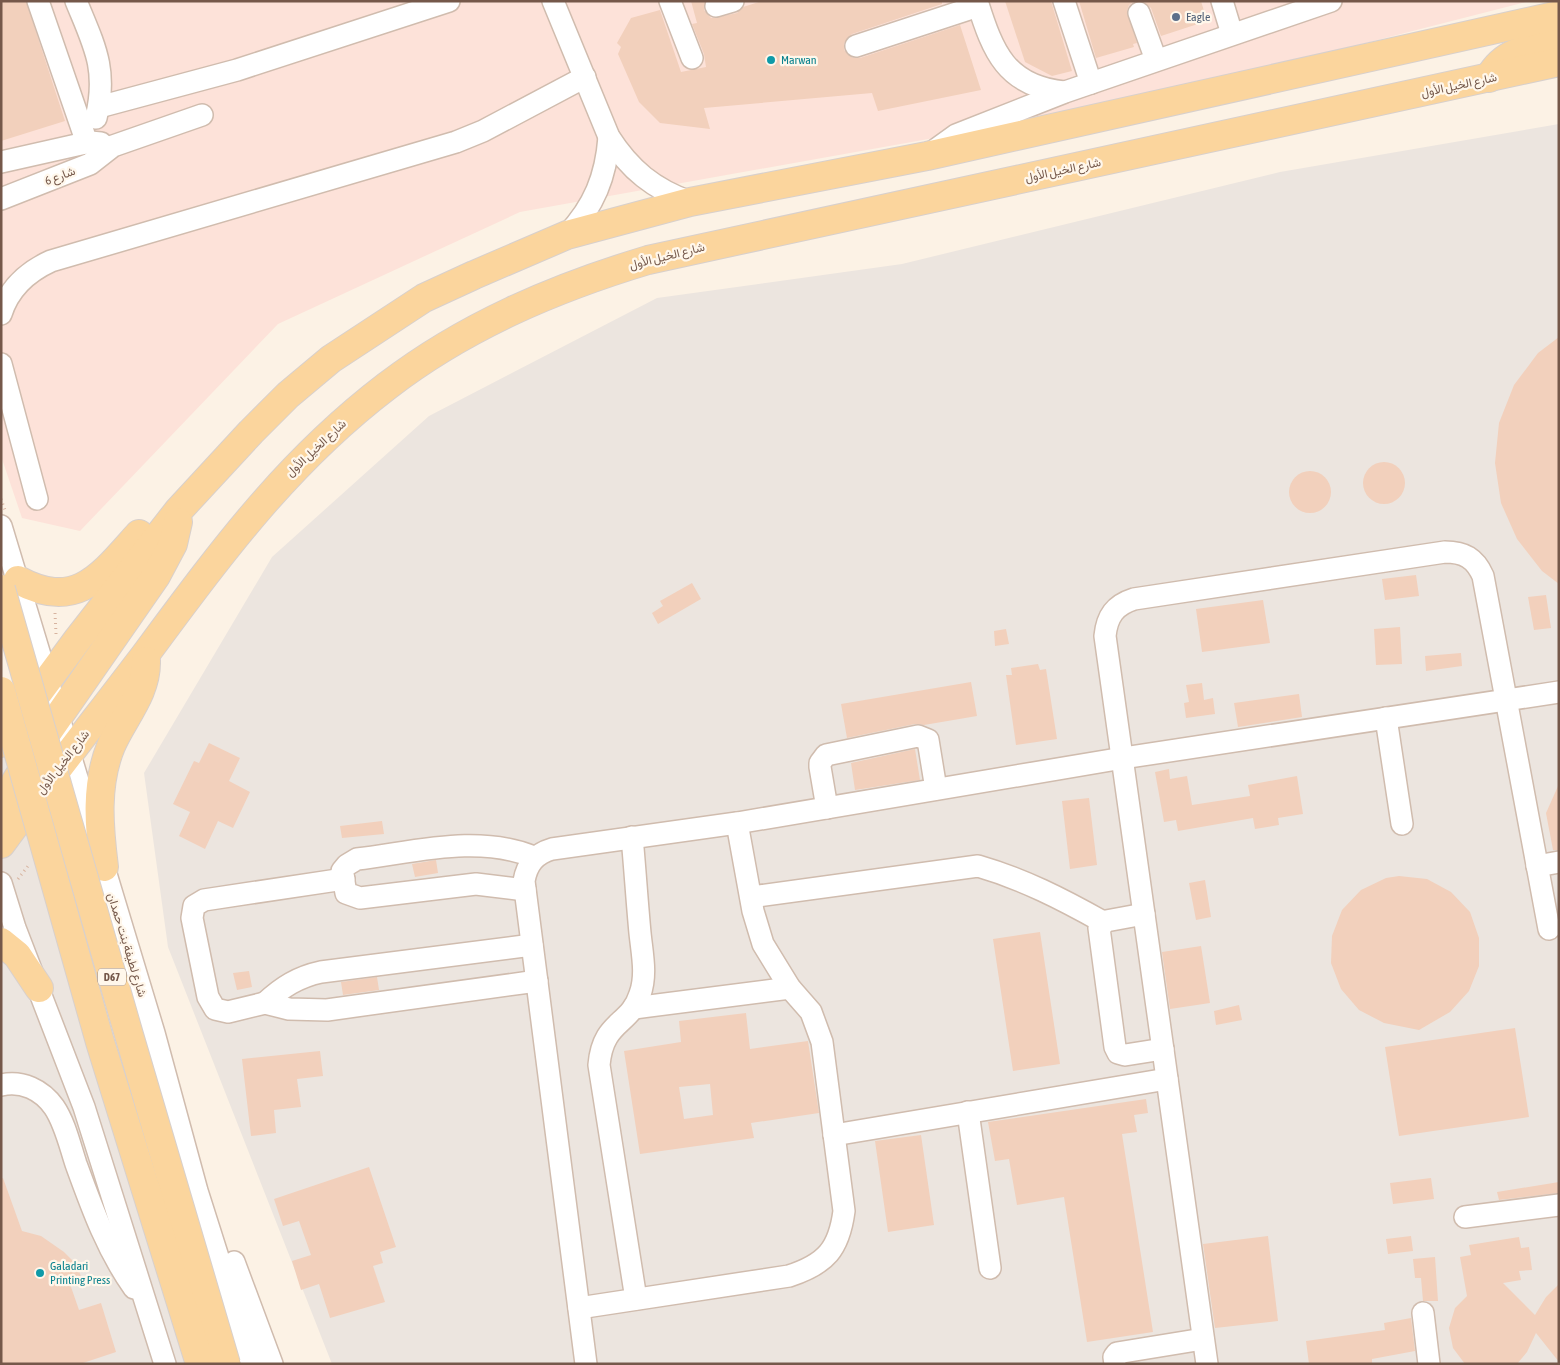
<svg xmlns="http://www.w3.org/2000/svg" width="1560" height="1365" font-family="'Asap Condensed',Vazirmatn,sans-serif">
<rect width="100%" height="100%" fill="#fcf2e5"/>
<!-- commercial -->
<path fill="#fde2d9" d="M1,1h1529l-176,45 -331,76 -503,90 -242,112 -198,207 -58,-13 -21,-62z"/>
<!-- industrial -->
<g fill="#ece5df">
<path d="M1559,124v1240h-1227l-164,-417 -24,-174 128,-216 157,-141 228,-118 245,-34 378,-92z"/>
<path d="M1,711l208,653h-208z"/>
</g>
<!-- building -->
<g fill="#f2d0bc" fill-rule="evenodd">
<path d="M1,1h25l39,120 -64,20z"/>
<path d="M691,1h14l-1,9 7,8h3l23,-5 6,-6 19,-6h180v3l-90,30 -8,9v7l9,8h7l100,-33 21,65 -103,21 -6,-18 -168,15 6,21 -50,-6 -21,-21 -21,-48 3,-7 -4,-4 14,-25 29,-8 21,62 25,-5 -2,-13 -12,-30 5,-1z"/>
<path d="M1005,1h46l21,70 -20,5 -27,-14z"/>
<path d="M1079,1h56l-6,4 -2,6 10,32 -4,1 1,3 -38,11z"/>
<path d="M1143,1h58l6,20 -46,15 -10,-28z"/>
<path d="M1559,337v247l-17,-13 -25,-32 -16,-36 -6,-40 4,-40 15,-38 24,-32z"/>
<circle cx="1384" cy="483" r="21"/>
<circle cx="1310" cy="492" r="21"/>
<path d="M1416,575l3,21 -34,4 -3,-21z"/>
<path d="M692,583l9,16 -43,25 -6,-11 11,-7 -3,-5z"/>
<path d="M1546,595l5,33 -17,2 -6,-33z"/>
<path d="M1263,600l7,43 -68,9 -6,-43z"/>
<path d="M1400,627l2,37 -26,1 -2,-36z"/>
<path d="M1006,629l3,15 -14,2 -1,-15z"/>
<path d="M1461,653l1,13 -36,5 -1,-15z"/>
<path d="M1038,664l2,6 6,-1 11,70 -41,6 -10,-70h6l-1,-7z"/>
<path d="M971,682l6,34 -53,9 -9,-1 -68,14 -6,-34z"/>
<path d="M1202,683l2,17 9,-2 2,16 -29,4 -2,-15 5,-1 -3,-17z"/>
<path d="M1299,694l3,23 -64,10 -4,-24z"/>
<path d="M209,743l31,15 -11,23 21,11 -17,36 -15,-7 -13,28 -26,-13 11,-24 -17,-8 21,-43 5,2z"/>
<path d="M915,749l5,31 -65,10 -4,-27z"/>
<path d="M1169,769l1,10 17,-3 5,29 58,-9 -2,-11 49,-9 6,38 -25,4 1,7 -24,4 -2,-11 -75,13 -2,-11 -12,2 -9,-50z"/>
<path d="M1559,784v66h-6l-7,-37z"/>
<path d="M1089,798l8,67 -27,4 -8,-68z"/>
<path d="M382,821l2,13 -42,4 -2,-12z"/>
<path d="M436,860l2,13 -23,4 -3,-13z"/>
<path d="M1399,876l28,3 24,13 19,20 9,26v28l-10,25 -19,21 -31,18 -35,-7 -25,-13 -18,-21 -10,-26 1,-27 10,-26 19,-20 25,-12z"/>
<path d="M1205,880l6,37 -15,3 -7,-37z"/>
<path d="M1040,932l20,132 -47,7 -20,-132z"/>
<path d="M1201,946l9,57 -40,6 -8,-57z"/>
<path d="M249,971l3,16 -15,3 -4,-17z"/>
<path d="M377,977l2,13 -36,5 -2,-13z"/>
<path d="M1239,1005l3,15 -26,5 -2,-14z"/>
<path d="M746,1013l4,36 58,-8 11,72 -68,10 3,15 -114,16 -16,-103 57,-9 -2,-21zM710,1084l3,31 -29,4 -5,-32z"/>
<path d="M1515,1028l14,89 -130,19 -14,-89z"/>
<path d="M320,1051l3,25 -26,3 4,28 -27,3 2,23 -25,3 -9,-77z"/>
<path d="M1146,1099l2,14 -14,2 3,17 -15,2 31,198 -66,10 -23,-145 -47,8 -8,-46 -14,2 -7,-39z"/>
<path d="M921,1135l13,90 -46,7 -13,-91z"/>
<path d="M369,1167l27,80 -16,5 3,11 -10,3 12,36 -55,16 -11,-34 -18,6 -9,-29 19,-6 -12,-34 -16,5 -9,-27z"/>
<path d="M3,1178l19,53 19,5 23,16 13,13 5,15 -12,4 9,26 22,-7 15,49 -36,12h-79v-185z"/>
<path d="M1431,1178l3,21 -41,5 -3,-21z"/>
<path d="M1559,1182v11l-60,7 -2,-8z"/>
<path d="M1268,1236l10,85 -63,7 -12,-84z"/>
<path d="M1411,1236l2,15 -25,3 -2,-15z"/>
<path d="M1519,1237l2,11 8,-1 3,23 -13,1 2,9 -18,3 32,32 11,-18 13,-13v78l-23,-29 -9,19 -10,12h-52l-12,-16 -4,-20 6,-20 12,-12 -7,-39 11,-2 -2,-10z"/>
<path d="M1435,1257l3,44h-15l-2,-23h-6l-2,-19z"/>
<path d="M1411,1318l4,33 -43,8v5h-63l-3,-23 79,-11 -1,-7z"/>
</g>
<g fill="none" stroke-linecap="round" stroke-linejoin="round">
<defs>
<g id="minor">
<path d="M38,1l49,142"/>
<path d="M76,1c18,44 32,68 20,117"/>
<path d="M553,1l56,136c21,33 45,52 81,65"/>
<path d="M670,1l22,57"/>
<path d="M977,1c16,51 29,85 87,91"/>
<path d="M1064,1l27,82"/>
<path d="M1222,1l10,33"/>
<path d="M716,6l17,-5"/>
<path d="M1139,13l17,47"/>
<path d="M856,46l122,-40"/>
<path d="M99,107l138,-37 212,-69"/>
<path d="M931,153l25,-18 109,-43 266,-91"/>
<path d="M1,162l89,-20 11,1"/>
<path d="M1,199l89,-35 23,-18 89,-31"/>
<path d="M567,235c27,-29 39,-58 42,-98"/>
<path d="M1,314c8,-26 26,-42 50,-53l405,-119 27,-11 102,-54"/>
<path d="M1,364l36,135"/>
<path d="M1,526l153,507 43,158 55,173"/>
<path d="M1386,718l16,106"/>
<path d="M827,808l-7,-41v-4l6,-8 92,-19 10,4 8,49"/>
<path d="M632,837c3,32 5,64 8,96 2,20 7,42 0,61 -10,32 -37,26 -41,71l37,234"/>
<path d="M1537,866l22,-4"/>
<path d="M344,879l-140,21 -10,6 -2,12 16,79 7,12 13,3 37,-9 24,6 38,1 210,-29"/>
<path d="M1,883l14,45 69,179 81,257"/>
<path d="M525,890l-49,-6 -116,14 -14,-5 -4,-22 5,-6 10,-6c58,-7 121,-25 177,-2"/>
<path d="M751,897l227,-31c45,13 84,33 125,56"/>
<path d="M1144,914l-38,7 -7,7 16,119 3,6 7,2 38,-6"/>
<path d="M265,1003c17,-16 33,-26 56,-31l211,-27"/>
<path d="M634,1008l156,-20"/>
<path d="M1,1085c21,-5 41,5 53,22 11,16 16,39 22,57 16,44 31,86 58,124"/>
<path d="M968,1112l22,156"/>
<path d="M834,1135l333,-56"/>
<path d="M1465,1217l94,-12"/>
<path d="M234,1262l38,102"/>
<path d="M579,1308l210,-32c37,-12 50,-27 55,-65l-22,-169 -11,-30 -21,-24 -27,-44 -10,-33 -16,-88"/>
<path d="M1423,1313l6,51"/>
<path d="M586,1364l-62,-483c3,-17 11,-27 28,-32l185,-26 386,-65 436,-66"/>
<path d="M1115,1364l-1,-7 3,-4 86,-14"/>
<path d="M1207,1364l-102,-728c2,-20 10,-31 29,-37l311,-47c19,0 30,6 38,24l66,353"/>
</g>
<g id="major">
<path d="M1489,78c15,-28 41,-30 70,-35"/>
<path d="M18,580c59,32 84,-5 121,-46"/>
<path d="M1,743l77,-104 100,-128 73,-79 37,-37 43,-36 93,-61 50,-23 93,-40 123,-33 237,-46 632,-141"/>
<path d="M1,819l15,-38 15,-25 125,-180 17,-32 5,-22"/>
<path d="M1,844c47,-64 96,-126 144,-189 75,-101 141,-192 242,-269 78,-60 168,-98 261,-126l911,-198"/>
<path d="M104,867c-5,-40 -9,-82 7,-121 12,-28 36,-53 35,-85"/>
<path d="M1,942l16,13 22,33"/>
</g>
</defs>
<!-- minor casing -->
<use href="#minor" stroke="#d0bcae" stroke-width="24"/>
<!-- major casing -->
<use href="#major" stroke="#d8d0cc" stroke-width="30"/>
<!-- path -->
<g stroke="#d7b39f" stroke-width="3" stroke-dasharray="1 4" stroke-linecap="butt">
<path d="M1,499l4,11"/>
<path d="M55,613l1,21"/>
<path d="M18,879l10,-13"/>
</g>
<!-- minor -->
<use href="#minor" stroke="#fff" stroke-width="21"/>
<!-- major -->
<use href="#major" stroke="#fbd59d" stroke-width="28"/>
<defs>
<g id="major-bridge">
<path d="M1,589l128,446 97,329"/>
<path d="M1,691l99,351 100,322"/>
</g>
</defs>
<!-- major-bridge casing -->
<use href="#major-bridge" stroke="#d8d0cc" stroke-width="30" stroke-linecap="butt"/>
<!-- major-bridge -->
<use href="#major-bridge" stroke="#fbd59d" stroke-width="28"/>
</g>
<!-- markers -->
<circle fill="#5c6f8a" stroke="#fff7eb" stroke-width="2" cx="1176" cy="17" r="5"/>
<g fill="#0f9aa8" stroke="#fff7eb" stroke-width="2">
<circle cx="771" cy="60" r="5"/>
<circle cx="40" cy="1273" r="5"/>
</g>
<g text-anchor="middle" stroke-width="4.5" stroke-linejoin="round" paint-order="stroke">
<!-- shield labels -->
<rect fill="#fff7eb" stroke="#9e887a" stroke-width="1" x="98" y="968.5" width="28" height="17" rx="4"/>
<g font-size="11" font-weight="bold" fill="#75584a">
<text x="112" y="981">D67</text>
</g>
<!-- service labels -->
<g font-size="12" fill="#4e5e75" stroke="#fff7eb" text-anchor="start">
<text x="1186" y="21">Eagle</text>
</g>
<!-- culture labels -->
<g font-size="12" fill="#0d838f" stroke="#fff7eb" text-anchor="start">
<text x="781" y="64">Marwan</text>
<text x="50" y="1270">Galadari<tspan x="50" dy="14">Printing Press</tspan></text>
</g>
<!-- street labels -->
<g font-size="12" fill="#75584a" stroke="#fff7eb">
<text transform="translate(1459 85) rotate(-12)" y="4">شارع الخيل الأول</text>
<text transform="translate(1063 170) rotate(-12)" y="4">شارع الخيل الأول</text>
<text transform="translate(60 176) rotate(-21)" y="4">شارع 6</text>
<text transform="translate(667 256) rotate(-14)" y="4">شارع الخيل الأول</text>
<text transform="translate(316 448) rotate(-43)" y="4">شارع الخيل الأول</text>
<text transform="translate(63 762) rotate(-52)" y="4">شارع الخيل الأول</text>
<text transform="translate(127 945) rotate(73)" y="4">شارع لطيفة بنت حمدان</text>
</g>
</g>
<!-- border -->
<rect width="1560" height="1365" fill="none" stroke="#75584a" stroke-width="5"/>
</svg>
